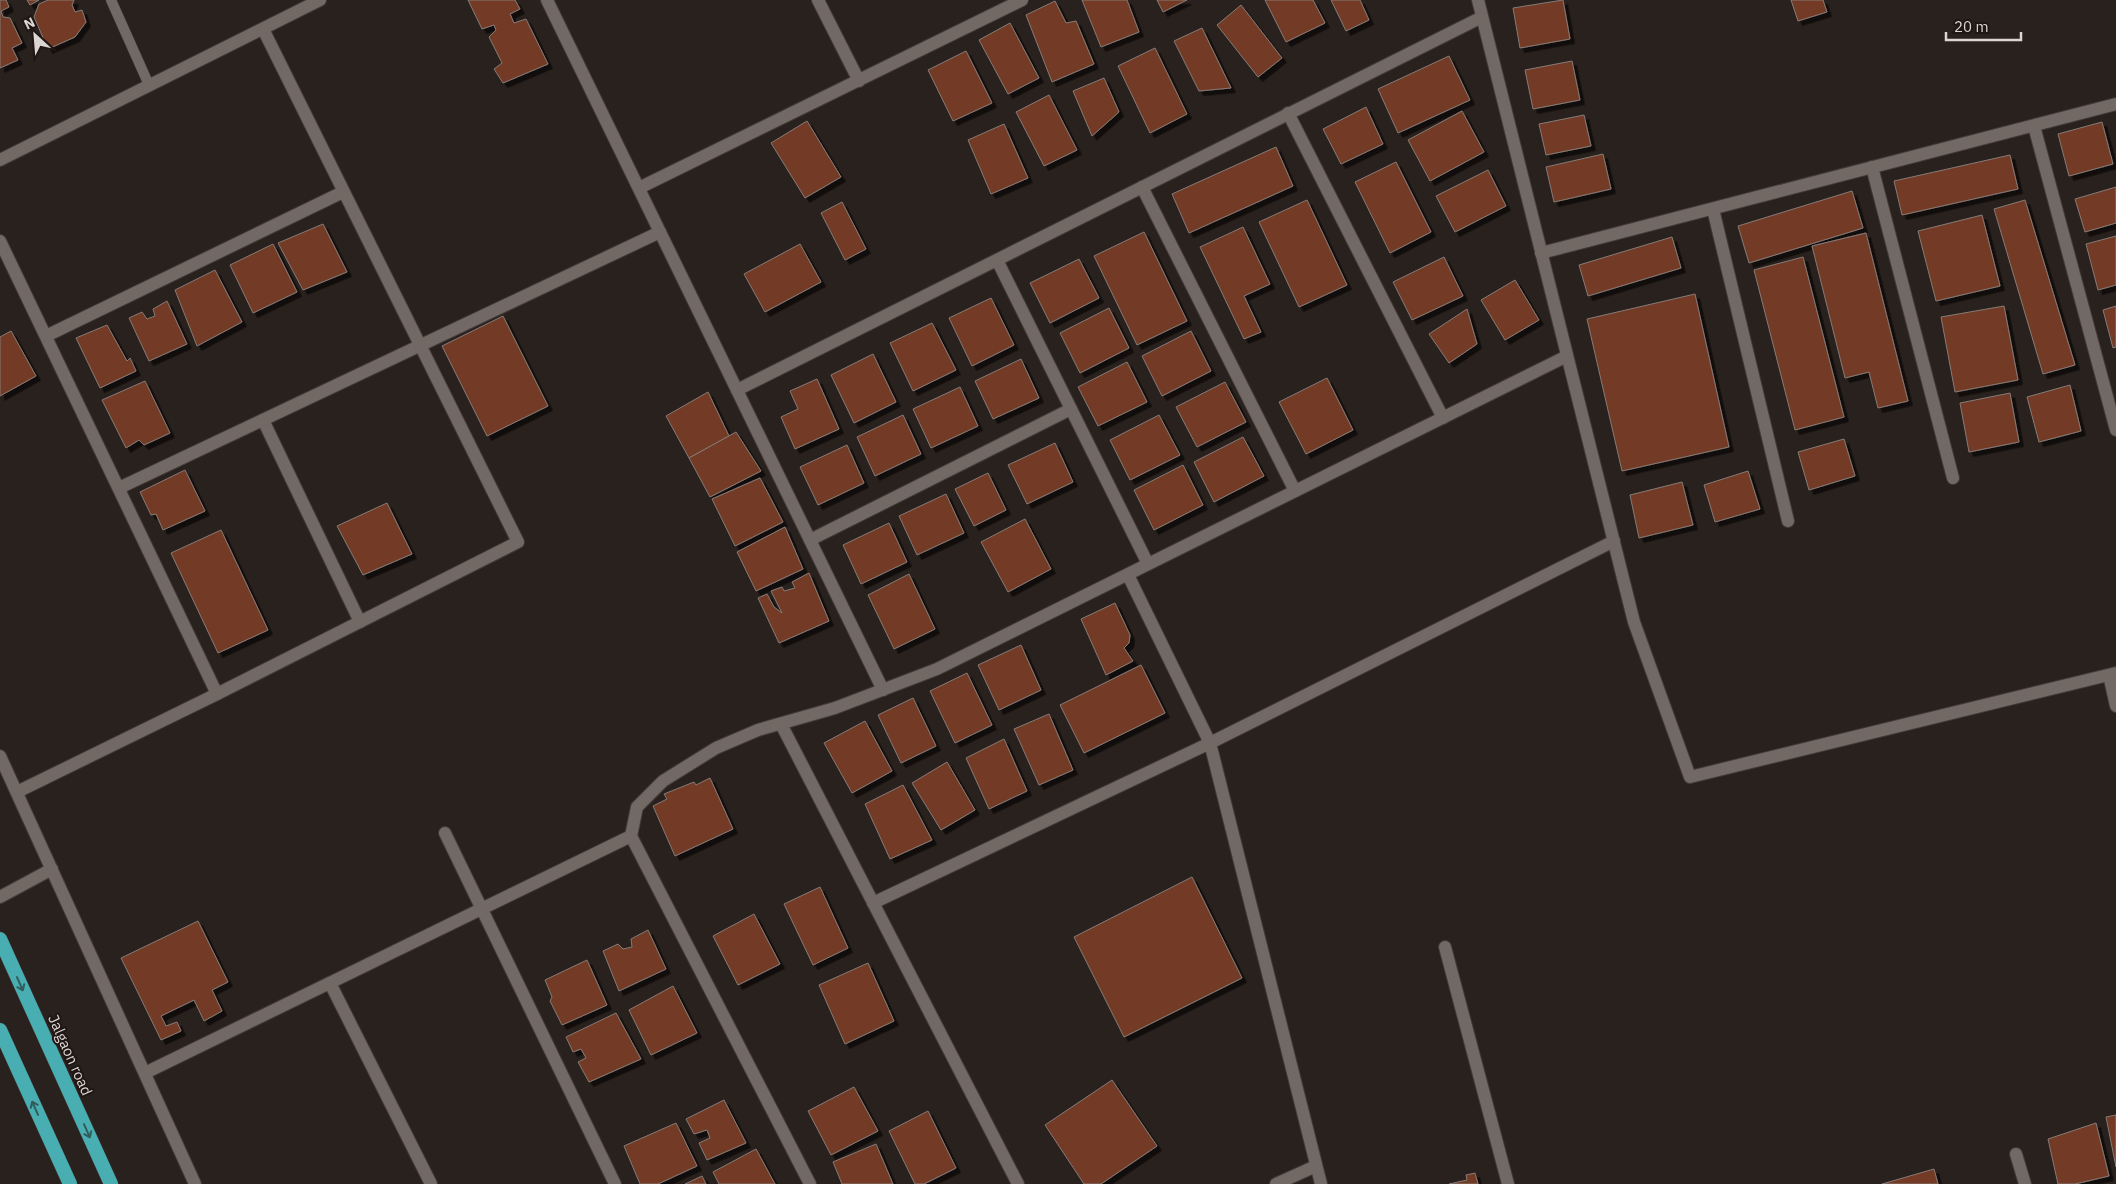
<svg xmlns="http://www.w3.org/2000/svg" width="2116" height="1184" font-family="'IBM Plex Sans',sans-serif">
<defs>
<filter id="shadow"><feDropShadow dx="4.5" dy="4.5" stdDeviation="0" flood-color="#0009"/></filter>
</defs>
<rect width="100%" height="100%" fill="#29211d"/>
<!-- building -->
<g fill="#733b25" stroke="#867b77" filter="url(#shadow)">
<path d="M0,0h6l3,7 -8,4 2,6 7,1 12,25 -10,5 6,12 -18,8z"/>
<path d="M27,0h12l-9,5z"/>
<path d="M48,0h26l-2,5 3,7 7,-2 4,12 -11,15 -27,12 -14,-32 5,-13z"/>
<path d="M468,0h47l5,9 -10,5 4,9 12,-4 22,45 -45,19 -9,-14 8,-6 -13,-26 7,-7 -2,-5 -12,4z"/>
<path d="M1082,0h45l12,32 -38,15z"/>
<path d="M1157,0h30l-24,12z"/>
<path d="M1265,0h48l12,23 -39,19z"/>
<path d="M1331,0h29l9,20 -23,11z"/>
<path d="M1563,0l7,39 -50,9 -7,-40z"/>
<path d="M1791,0h32l4,12 -29,9z"/>
<path d="M1055,1l11,22 10,-2 18,43 -42,18 -26,-67z"/>
<path d="M1241,5l41,53 -24,19 -41,-52z"/>
<path d="M1010,23l29,55 -31,16 -29,-54z"/>
<path d="M1202,28l29,60 -32,3 -25,-50z"/>
<path d="M1155,48l32,66 -37,19 -32,-67z"/>
<path d="M966,51l26,52 -39,18 -25,-51z"/>
<path d="M1449,56l21,44 -72,33 -20,-44z"/>
<path d="M1572,61l8,39 -47,9 -8,-39z"/>
<path d="M1104,78l15,34 -27,24 -19,-45z"/>
<path d="M1049,95l28,55 -33,16 -28,-54z"/>
<path d="M1366,107l17,37 -42,20 -18,-35z"/>
<path d="M1462,111l22,41 -54,29 -22,-41z"/>
<path d="M1584,115l7,31 -45,9 -7,-31z"/>
<path d="M807,121l34,56 -36,21 -34,-55z"/>
<path d="M2102,122l11,42 -44,12 -11,-42z"/>
<path d="M1004,124l24,54 -37,16 -23,-54z"/>
<path d="M1276,147l17,39 -104,47 -17,-39z"/>
<path d="M1603,154l8,35 -57,13 -8,-35z"/>
<path d="M2010,155l8,34 -116,26 -8,-34z"/>
<path d="M1396,162l35,70 -41,21 -35,-71z"/>
<path d="M1488,170l18,36 -51,26 -19,-36z"/>
<path d="M2116,187v36l-31,9 -10,-33z"/>
<path d="M1852,191l11,37 -114,35 -11,-37z"/>
<path d="M1307,200l40,85 -48,22 -40,-85z"/>
<path d="M2025,200l50,165 -32,9 -49,-165z"/>
<path d="M842,202l24,47 -21,11 -24,-47z"/>
<path d="M1982,215l18,71 -64,15 -18,-70z"/>
<path d="M323,224l24,48 -44,18 -25,-47z"/>
<path d="M1243,227l27,57 -26,12 17,36 -17,7 -44,-92z"/>
<path d="M1144,232l43,89 -50,24 -43,-89z"/>
<path d="M1866,233l42,168 -30,7 -9,-36 -24,6 -33,-132z"/>
<path d="M2116,236v49l-18,5 -12,-46z"/>
<path d="M1672,237l9,31 -93,28 -9,-31z"/>
<path d="M273,244l24,48 -44,21 -23,-48z"/>
<path d="M800,244l21,38 -56,30 -21,-38z"/>
<path d="M1444,257l19,39 -51,24 -19,-38z"/>
<path d="M1803,257l41,160 -49,13 -41,-160z"/>
<path d="M1079,259l20,39 -49,25 -20,-40z"/>
<path d="M215,270l27,52 -45,24 -22,-56z"/>
<path d="M1515,280l24,40 -34,20 -24,-40z"/>
<path d="M1695,294l34,153 -107,24 -35,-152z"/>
<path d="M991,298l23,47 -42,21 -23,-48z"/>
<path d="M167,301l20,43 -38,17 -20,-43 13,-6 5,7 8,-3 -2,-7z"/>
<path d="M2004,306l14,74 -63,12 -14,-75z"/>
<path d="M2116,306v41l-3,1 -10,-38z"/>
<path d="M1109,308l20,40 -49,25 -20,-40z"/>
<path d="M1467,309l10,35 -28,19 -20,-29z"/>
<path d="M503,316l45,90 -61,30 -45,-90z"/>
<path d="M932,323l24,47 -43,21 -23,-48z"/>
<path d="M107,325l20,36 3,-3 6,13 -36,17 -24,-50z"/>
<path d="M11,331l25,45 -36,20v-59z"/>
<path d="M1191,331l20,40 -49,25 -20,-40z"/>
<path d="M873,354l23,48 -42,21 -23,-48z"/>
<path d="M1021,359l18,39 -46,21 -18,-38z"/>
<path d="M1127,362l20,40 -49,24 -20,-39z"/>
<path d="M1327,378l26,52 -47,24 -27,-52z"/>
<path d="M817,379l22,50 -44,20 -14,-32 17,-8 -8,-18z"/>
<path d="M145,381l25,52 -26,12 -5,-5 -13,8 -24,-48z"/>
<path d="M1225,382l21,40 -49,25 -21,-40z"/>
<path d="M2070,385l11,46 -42,11 -12,-45z"/>
<path d="M960,387l18,39 -47,22 -18,-39z"/>
<path d="M708,392l21,44 -40,22 -23,-42z"/>
<path d="M2010,393l9,49 -50,10 -9,-49z"/>
<path d="M903,415l18,39 -46,22 -18,-39z"/>
<path d="M1159,415l21,40 -50,25 -20,-40z"/>
<path d="M736,432l25,39 -51,26 -21,-39z"/>
<path d="M1243,437l21,39 -50,26 -20,-40z"/>
<path d="M1844,439l11,37 -46,14 -11,-38z"/>
<path d="M1055,443l18,39 -46,22 -19,-39z"/>
<path d="M847,445l17,38 -46,22 -18,-38z"/>
<path d="M1183,465l20,40 -49,25 -20,-40z"/>
<path d="M185,470l20,41 -42,19 -7,-16 -5,1 -11,-23z"/>
<path d="M1748,471l12,38 -45,13 -11,-37z"/>
<path d="M988,473l18,37 -32,16 -19,-37z"/>
<path d="M760,478l23,44 -48,24 -23,-47z"/>
<path d="M1682,482l11,43 -54,13 -9,-43z"/>
<path d="M946,494l18,39 -47,22 -18,-39z"/>
<path d="M387,503l25,51 -49,21 -26,-49z"/>
<path d="M1025,519l26,50 -43,23 -27,-50z"/>
<path d="M889,523l18,39 -46,22 -18,-39z"/>
<path d="M785,527l18,42 -47,22 -19,-39z"/>
<path d="M221,530l47,100 -50,23 -47,-100z"/>
<path d="M809,573l20,48 -50,22 -21,-45 9,-4 7,13 8,6 -11,-22 11,-4 2,4 11,-3 -3,-6z"/>
<path d="M909,574l26,55 -41,20 -26,-54z"/>
<path d="M1115,603l15,32 -1,8 -5,5 9,13 -27,14 -25,-56z"/>
<path d="M1021,645l20,45 -42,20 -21,-45z"/>
<path d="M1141,665l24,48 -81,40 -24,-48z"/>
<path d="M967,673l25,52 -37,18 -25,-52z"/>
<path d="M913,698l23,48 -35,17 -23,-48z"/>
<path d="M1049,714l24,56 -34,15 -25,-56z"/>
<path d="M865,721l27,50 -40,22 -28,-50z"/>
<path d="M1004,739l23,52 -38,18 -23,-51z"/>
<path d="M947,762l28,48 -34,20 -29,-47z"/>
<path d="M710,778l23,51 -58,27 -22,-50 14,-7 -3,-5 30,-12 2,3z"/>
<path d="M903,785l29,55 -42,19 -25,-55z"/>
<path d="M1192,877l50,101 -118,59 -50,-100z"/>
<path d="M820,887l28,61 -35,17 -29,-61z"/>
<path d="M754,914l26,50 -42,21 -25,-49z"/>
<path d="M198,921l30,61 -16,8 10,21 -18,10 -10,-21 -33,16 5,10 11,-4 4,9 -20,9 -40,-82z"/>
<path d="M648,930l18,39 -47,22 -16,-40 15,-7 5,5 9,-2 -1,-8z"/>
<path d="M587,960l20,45 -45,20 -12,-24 2,-4 -7,-17z"/>
<path d="M868,963l26,58 -49,23 -26,-59z"/>
<path d="M673,986l24,47 -46,22 -22,-45z"/>
<path d="M616,1013l25,46 -52,23 -11,-20 8,-4 -5,-9 -8,3 -7,-15z"/>
<path d="M1112,1080l45,66 -56,38h-17l-39,-59z"/>
<path d="M854,1087l24,44 -47,24 -23,-44z"/>
<path d="M724,1100l22,43 -39,17 -8,-17 11,-5 -3,-8 -13,4 -8,-15z"/>
<path d="M928,1111l28,57 -32,16h-9l-26,-53z"/>
<path d="M2116,1115v52l-10,-50z"/>
<path d="M676,1123l21,43 -39,18h-18l-16,-38z"/>
<path d="M2096,1123l13,53 -34,8h-17l-10,-45z"/>
<path d="M876,1144l17,40h-51l-9,-22z"/>
<path d="M756,1149l19,35h-56l-6,-12z"/>
<path d="M1934,1169l4,15h-56z"/>
<path d="M1475,1173l3,11h-29l18,-4 -1,-5z"/>
<path d="M702,1176l4,8h-21z"/>
</g>
<g fill="none" stroke-linecap="round" stroke-linejoin="round">
<defs>
<path id="service" d="M111,0l38,85"/>
<g id="minor">
<path d="M547,0l336,690"/>
<path d="M818,0l41,81"/>
<path d="M1478,0l156,622 56,155 426,-104"/>
<path d="M1288,113l155,305"/>
<path d="M2034,126l82,304"/>
<path d="M0,160l320,-160"/>
<path d="M1872,167l81,311"/>
<path d="M1142,187l153,304"/>
<path d="M639,188l383,-188"/>
<path d="M1713,209l75,312"/>
<path d="M0,241l217,453"/>
<path d="M1541,253l575,-149"/>
<path d="M997,260l151,304"/>
<path d="M46,336l297,-144"/>
<path d="M737,390l745,-373"/>
<path d="M263,420l97,202"/>
<path d="M119,488l541,-256"/>
<path d="M810,540l261,-131"/>
<path d="M1128,575l82,168 111,441"/>
<path d="M2109,675l7,31"/>
<path d="M781,724l237,460"/>
<path d="M0,756l195,428"/>
<path d="M17,792l200,-98 301,-152 -255,-513"/>
<path d="M445,833l170,351"/>
<path d="M631,836l179,348"/>
<path d="M0,897l52,-28"/>
<path d="M873,903l337,-160 404,-202"/>
<path d="M1445,947l63,237"/>
<path d="M330,983l101,201"/>
<path d="M145,1073l486,-237 6,-29 26,-26 53,-33 42,-18 77,-22 102,-39 630,-313"/>
<path d="M2016,1154l9,30"/>
<path d="M1276,1184l40,-18"/>
</g>
<g id="trunk">
<path d="M0,939l111,245"/>
<path d="M0,1030l70,154"/>
</g>
</defs>
<!-- service casing -->
<use href="#service" stroke="#423b39" stroke-width="11"/>
<!-- minor casing -->
<use href="#minor" stroke="#423b39" stroke-width="14"/>
<!-- trunk casing -->
<use href="#trunk" stroke="#423b39" stroke-width="15"/>
<!-- service -->
<use href="#service" stroke="#726864" stroke-width="10"/>
<!-- minor -->
<use href="#minor" stroke="#726864" stroke-width="12"/>
<!-- trunk -->
<use href="#trunk" stroke="#49aeb2" stroke-width="14"/>
</g>
<!-- one-way arrows -->
<defs><path id="oneway-shaft" d="M-6 0H5M1.5-3L5.5 0L1.5 3" fill="none" stroke-width="1.6" stroke-linecap="round" stroke-linejoin="round" transform="scale(1.25)"/></defs>
<g stroke="#325b5b">
<use href="#oneway-shaft" transform="translate(20 984) rotate(66)"/>
<use href="#oneway-shaft" transform="translate(35 1108) rotate(-114)"/>
<use href="#oneway-shaft" transform="translate(87 1131) rotate(66)"/>
</g>
<g text-anchor="middle" stroke-width="4" stroke-linejoin="round" paint-order="stroke">
<!-- street labels -->
<g font-size="15" fill="#dbd5d3" stroke="#201714">
<text transform="translate(70 1055) rotate(66)" y="5">Jalgaon road</text>
</g>
</g>
<!-- north arrow -->
<g transform="translate(35 35) rotate(334)" stroke="#201714" stroke-width="4" paint-order="stroke">
<path d="M0-4L9 19L0 12L-9 19Z" fill="#dbd5d3"/>
<text y="-8" font-size="14" font-weight="bold" text-anchor="middle" fill="#dbd5d3">N</text>
</g>
<!-- scale -->
<path d="M1946 32v8h75v-8" fill="none" stroke="#dbd5d3" stroke-width="2.5"/>
<text x="1954" y="32" font-size="15" fill="#dbd5d3" stroke="#201714" stroke-width="4" paint-order="stroke">20 m</text>
</svg>
